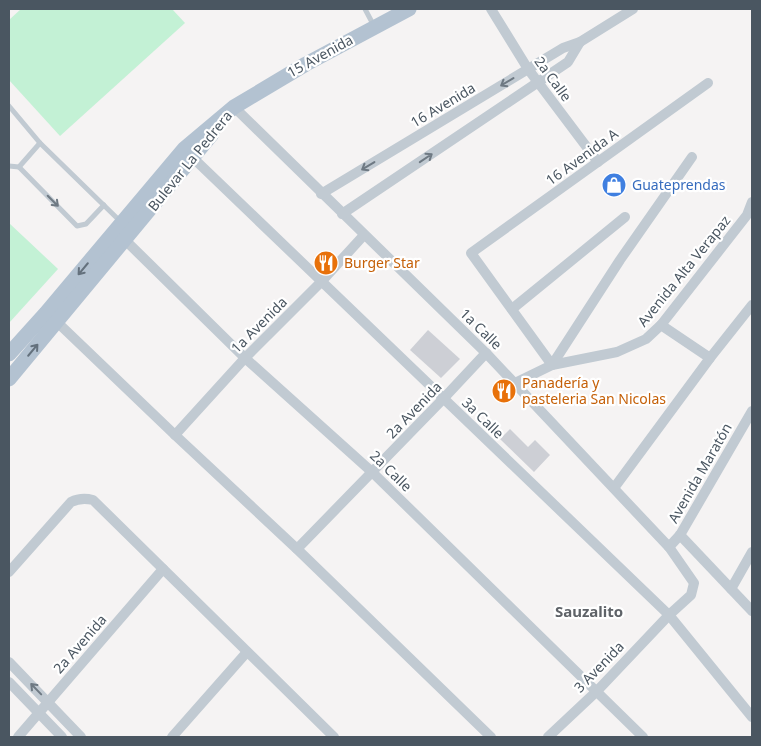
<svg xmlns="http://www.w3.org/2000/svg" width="761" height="746" font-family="'Noto Sans',sans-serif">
<rect width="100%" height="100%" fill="#f5f3f3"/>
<!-- green -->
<g fill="#c3f1d5">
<path d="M21,9h151l13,14 -125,113 -51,-56v-60z"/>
<path d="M9,223l49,46 -49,54z"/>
</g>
<!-- building -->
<g fill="#cdcfd5">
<path d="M428,330l32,29 -19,19 -31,-28z"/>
<path d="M510,429l18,18 7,-7 15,15 -16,17 -34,-33z"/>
</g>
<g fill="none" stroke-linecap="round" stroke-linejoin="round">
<!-- lane -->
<g stroke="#c1cad2" stroke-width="5">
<path d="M365,9l9,17"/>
<path d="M9,106l31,37 81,79"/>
<path d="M9,166l10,1 21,-24"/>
<path d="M19,167l58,59 9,-2 18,-19"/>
</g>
<!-- street -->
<g stroke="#c1cad2" stroke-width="10">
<path d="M491,9l37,60 70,93"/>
<path d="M234,107l252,246 183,194 25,36 -3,12 -22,20 -72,76 -49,46"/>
<path d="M190,155l479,460 83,102"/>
<path d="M692,157l-72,103 -68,105 -81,-112 237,-170"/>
<path d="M321,194l242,-146 17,-6 53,-33"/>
<path d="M342,214l226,-152 12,-20"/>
<path d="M121,236l124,122 127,114 271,265"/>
<path d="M512,309l113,-92"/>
<path d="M57,322l118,113 122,114 194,188"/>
<path d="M661,325l49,33"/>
<path d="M515,383l37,-18 65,-13 29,-13 15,-14 86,-110 5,-13"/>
<path d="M175,435l70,-77 77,-77 42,-46"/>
<path d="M614,488l96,-130 42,-53"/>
<path d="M680,535l72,76"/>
<path d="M669,547l11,-12 72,-124"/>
<path d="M297,549l146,-150 43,-46"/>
<path d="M9,572l62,-70c8,-4 14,-4 22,-2l241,237"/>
<path d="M731,589l21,-37"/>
<path d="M9,662l72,75"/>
<path d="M9,682l53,55"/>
<path d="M18,737l145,-168"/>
<path d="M172,737l75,-85"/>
</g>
<!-- primary -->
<g stroke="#b3c2d1" stroke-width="15">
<path d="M9,354l37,-41 138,-164 50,-42 72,-43 103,-55"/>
<path d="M9,379l203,-245"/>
</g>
</g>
<!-- one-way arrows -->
<defs><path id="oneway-shaft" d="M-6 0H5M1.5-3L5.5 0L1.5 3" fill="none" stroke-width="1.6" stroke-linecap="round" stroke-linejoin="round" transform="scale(1.25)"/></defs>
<g stroke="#6e7983">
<use href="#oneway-shaft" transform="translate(507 82) rotate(149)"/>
<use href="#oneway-shaft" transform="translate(426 158) rotate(-34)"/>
<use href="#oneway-shaft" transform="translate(368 166) rotate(149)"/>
<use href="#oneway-shaft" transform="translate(53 201) rotate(45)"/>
<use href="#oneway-shaft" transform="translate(36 689) rotate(-134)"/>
</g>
<g stroke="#64717d">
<use href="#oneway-shaft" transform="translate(83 269) rotate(130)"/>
<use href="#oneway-shaft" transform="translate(33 350) rotate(-50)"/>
</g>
<!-- icons -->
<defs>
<symbol id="shop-disc" viewBox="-11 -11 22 22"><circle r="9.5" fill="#3f7fe0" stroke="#fff"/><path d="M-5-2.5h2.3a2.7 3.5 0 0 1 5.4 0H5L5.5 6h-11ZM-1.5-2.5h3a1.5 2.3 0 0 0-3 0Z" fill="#fff"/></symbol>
<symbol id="restaurant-disc" viewBox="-11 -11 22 22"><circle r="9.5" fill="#e8710a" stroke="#fff"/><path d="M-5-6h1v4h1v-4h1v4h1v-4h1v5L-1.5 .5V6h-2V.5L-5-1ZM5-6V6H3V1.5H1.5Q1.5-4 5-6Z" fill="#fff"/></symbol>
</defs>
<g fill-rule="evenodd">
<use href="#shop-disc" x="600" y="171" width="28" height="28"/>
<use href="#restaurant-disc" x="312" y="249" width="28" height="28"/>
<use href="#restaurant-disc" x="490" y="377" width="28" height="28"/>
</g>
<g text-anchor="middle" stroke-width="4.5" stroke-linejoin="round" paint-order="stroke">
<!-- street labels -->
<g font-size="14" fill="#4a5661" stroke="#fff">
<text transform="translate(320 56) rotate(-29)" y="5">15 Avenida</text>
<text transform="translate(553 79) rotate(54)" y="5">2a Calle</text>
<text transform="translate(443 105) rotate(-31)" y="5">16 Avenida</text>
<text transform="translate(582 157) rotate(-36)" y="5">16 Avenida A</text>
<text transform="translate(190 161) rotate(-51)" y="5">Bulevar La Pedrera</text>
<text transform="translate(684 271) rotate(-51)" y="5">Avenida Alta Verapaz</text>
<text transform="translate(259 325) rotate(-45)" y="5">1a Avenida</text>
<text transform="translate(481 329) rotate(44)" y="5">1a Calle</text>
<text transform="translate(414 410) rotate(-46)" y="5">2a Avenida</text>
<text transform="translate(483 418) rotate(44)" y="5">3a Calle</text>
<text transform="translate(391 471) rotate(44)" y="5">2a Calle</text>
<text transform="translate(700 473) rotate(-60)" y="5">Avenida Maratón</text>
<text transform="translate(80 644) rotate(-49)" y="5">2a Avenida</text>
<text transform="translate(599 667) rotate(-46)" y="5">3 Avenida</text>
</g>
<!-- shop labels -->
<g font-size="14" fill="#366cbe" stroke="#fff" text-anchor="start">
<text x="632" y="190">Guateprendas</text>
</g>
<!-- food labels -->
<g font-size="14" fill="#c56008" stroke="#fff" text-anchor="start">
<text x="344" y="268">Burger Star</text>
<text x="522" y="388">Panadería y<tspan x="522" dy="16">pasteleria San Nicolas</tspan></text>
</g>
<!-- neighbourhood labels -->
<g font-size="15" font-weight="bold" fill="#5f6368" stroke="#fff">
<text x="589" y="617">Sauzalito</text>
</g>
</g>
<!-- border -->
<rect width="761" height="746" fill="none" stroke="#4a5661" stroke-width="20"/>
</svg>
